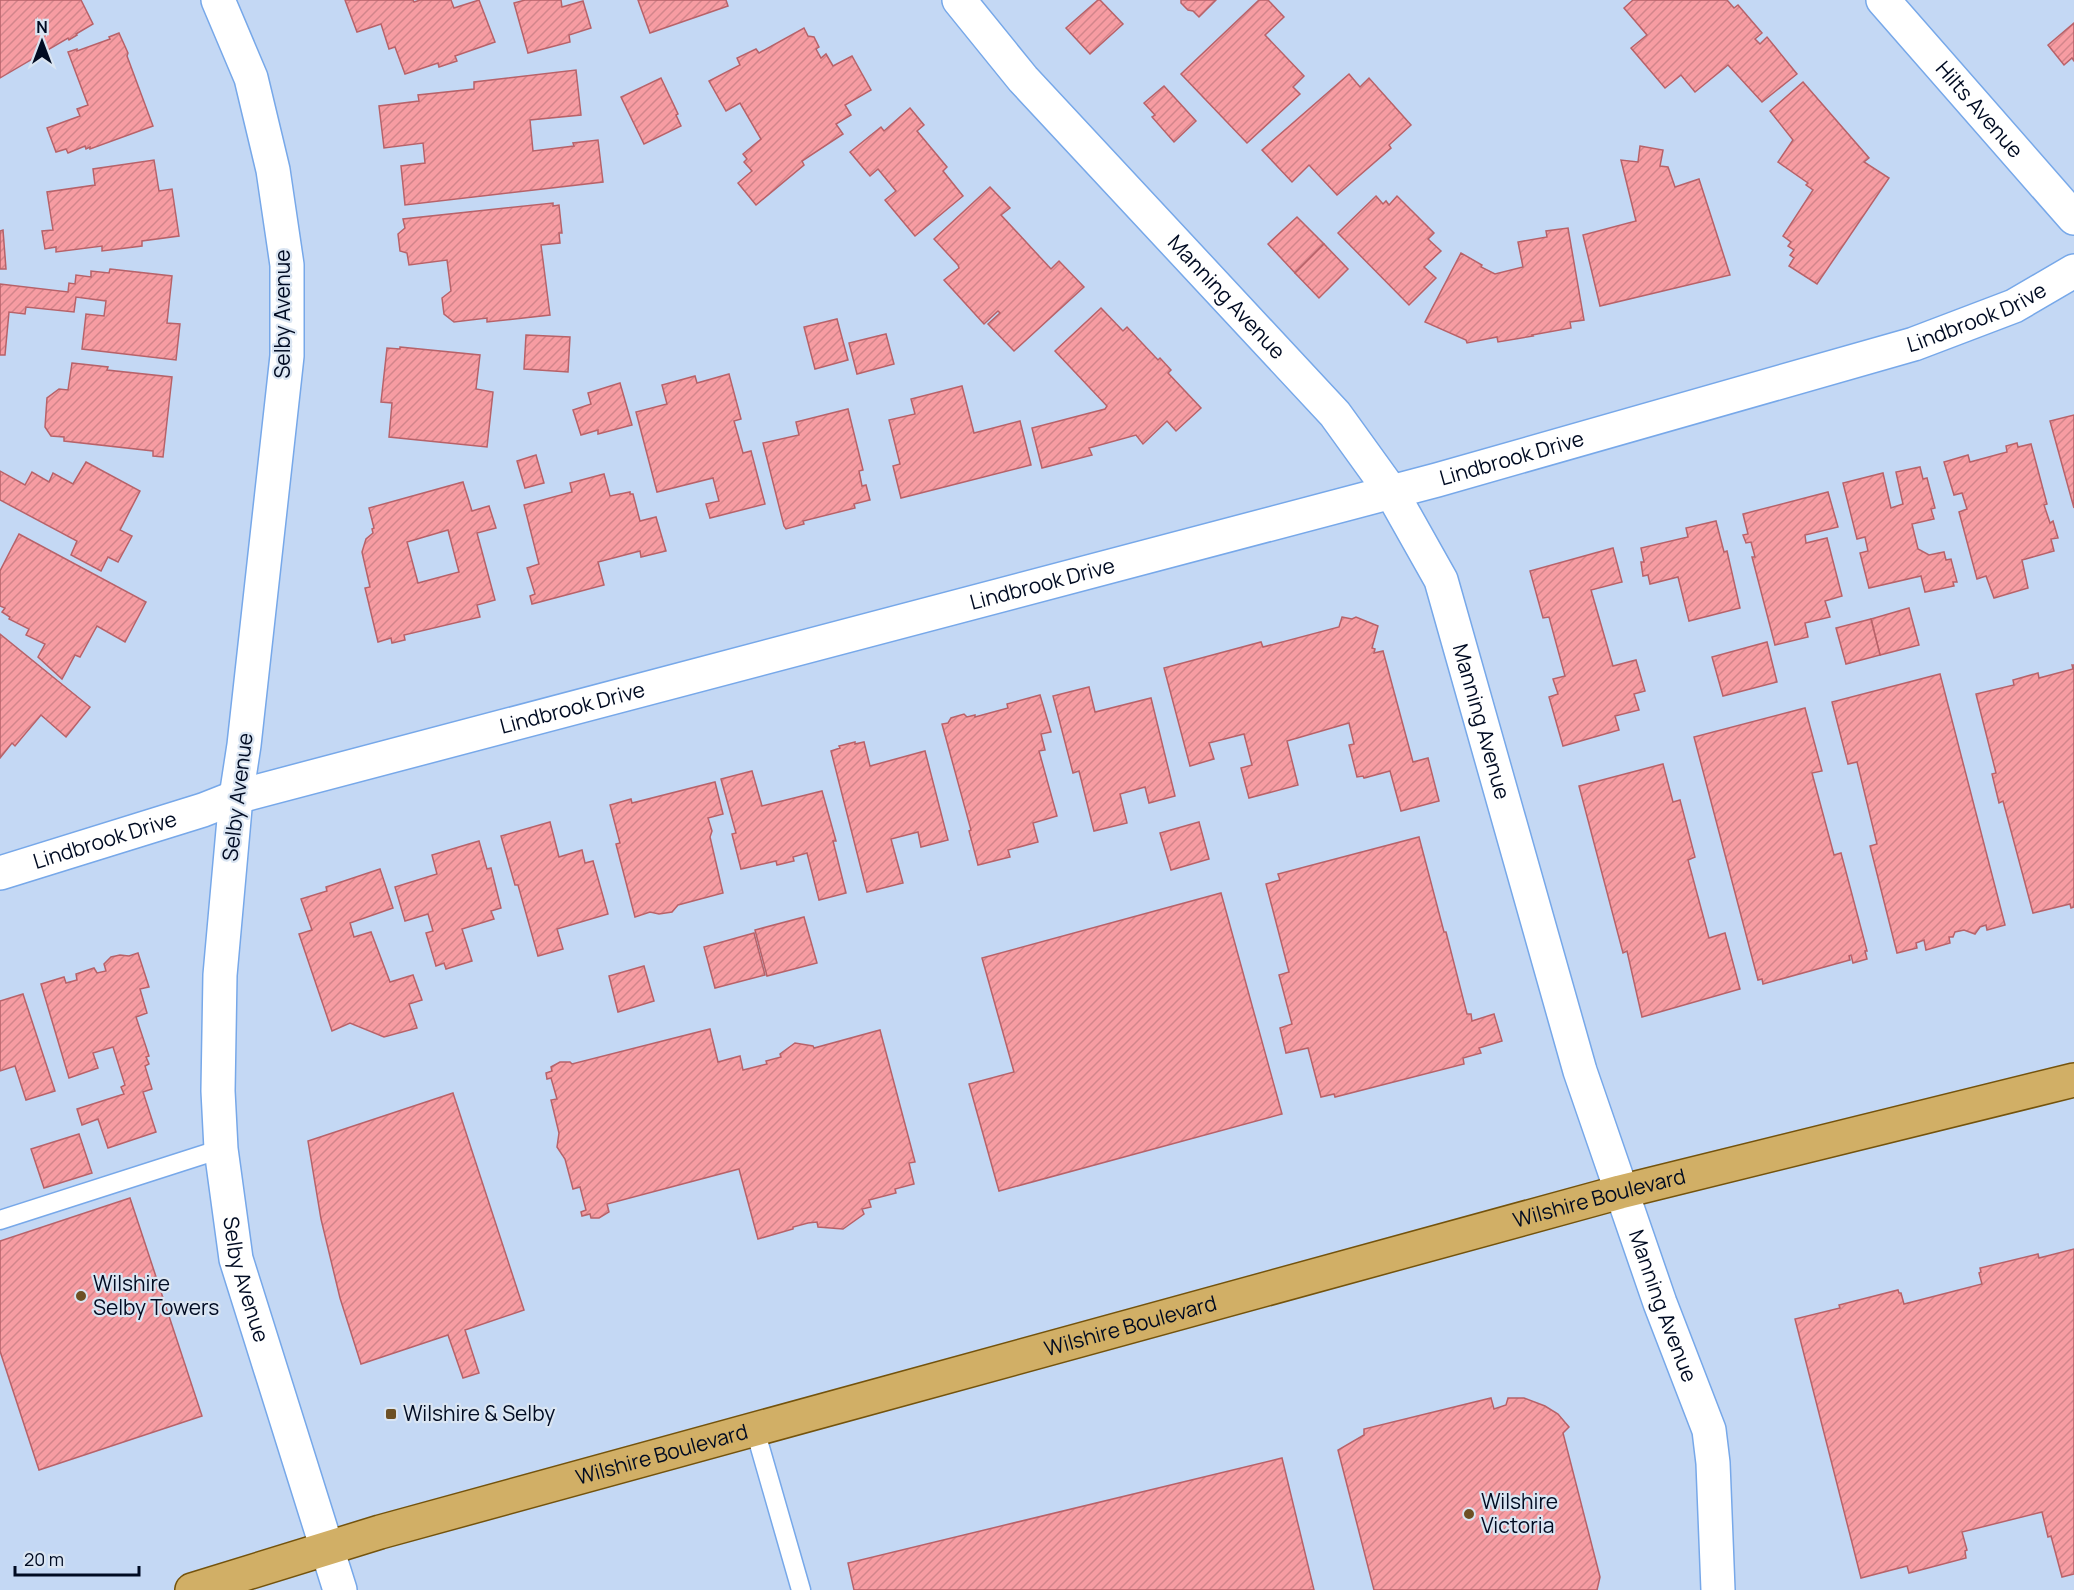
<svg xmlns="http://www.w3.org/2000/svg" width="2074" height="1590" font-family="Manrope,sans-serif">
<defs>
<pattern id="building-hatch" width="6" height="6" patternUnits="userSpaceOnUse" patternTransform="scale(1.5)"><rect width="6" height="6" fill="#f79ca2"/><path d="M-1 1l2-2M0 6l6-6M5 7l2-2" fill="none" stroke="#d2858b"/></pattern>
</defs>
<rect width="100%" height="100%" fill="#c4d8f4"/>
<!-- building -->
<g fill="url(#building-hatch)" stroke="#b76269" stroke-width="1.5" fill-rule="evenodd">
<path d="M0,0h81l12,24 -17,10 1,1 -8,5 -1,-2 -68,40z"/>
<path d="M345,0h68l1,2 6,-2h31l3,8 25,-8 16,42 -40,14 2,5 -18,6 -1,-4 -33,11 -10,-27 -6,2 -8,-25 -24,8z"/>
<path d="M525,0h36l1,7 21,-6 8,27 -22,7 1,7 -42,11 -14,-50z"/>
<path d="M638,0h88l2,6 -78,27z"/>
<path d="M1098,0h2l23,24 -33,30 -24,-26z"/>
<path d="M1181,0h35l-17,17 -6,-6 -5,-1 -7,-7z"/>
<path d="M1259,0h9l16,17 -19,18 39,41 -11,11 7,7 -53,49 -66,-69z"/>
<path d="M1633,0h94l7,8 4,-3 24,28 -7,6 5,5 7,-7 30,37 -35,28 -34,-37 -33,27 -14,-17 -16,13 -34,-40 16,-13 -23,-27z"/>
<path d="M2074,23v38l-2,-3 -8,7 -16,-20z"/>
<path d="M804,28l4,8 6,1 5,10 -3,2 5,9 5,-4 7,12 19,-10 19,34 -26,15 6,10 -15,9 7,10 -41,27 2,4 -48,40 -18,-22 14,-12 -8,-9 3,-3 -4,-5 18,-15 -21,-36 -14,8 -17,-30 31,-16 -3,-7 19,-9 3,4z"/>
<path d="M119,33l9,20 -1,3 26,70 -63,23v-2l-4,2 -1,-3 -17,7 -2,-4 -10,3 -9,-24 33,-12 -3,-7 11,-4 -20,-53 9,-3v2l33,-12 -1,-2z"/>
<path d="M576,70l5,45 -51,5 3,31 41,-5 -1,-3 25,-3 5,42 -198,23 -4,-39 24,-3 -2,-20 -39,5 -5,-42 40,-5 -1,-6 56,-6v-7z"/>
<path d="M1349,74l11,13 9,-9 42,47 -22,20 2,3 -54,47 -28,-30 -17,17 -30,-32z"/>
<path d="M661,78l17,36 -2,1 5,11 -37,18 -23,-47z"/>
<path d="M1803,82l66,76 -5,4 25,16 -72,106 -28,-18 5,-8 -4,-3 4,-5 -6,-4 3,-4 -8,-6 30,-46 -7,-5 2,-2 -30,-21 15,-22 -23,-29z"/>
<path d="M1164,86l32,35 -22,21 -22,-25 3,-2 -11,-12z"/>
<path d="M910,108l14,17 -7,6 30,36 -4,4 20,25 -48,40 -30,-36 11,-9 -18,-22 -8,7 -20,-24 31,-25 3,4z"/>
<path d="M1640,146l23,4 -3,16 8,1 7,20 24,-8 31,96 -130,31 -17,-71 53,-14 -15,-61 17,2z"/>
<path d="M154,160l5,31 13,-2 7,47 -37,5v5l-40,5v-5l-46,6v-5l-11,2 -3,-18 11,-1 -6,-38 48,-7 -2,-16z"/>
<path d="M990,187l20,21 -9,7 50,54 8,-8 25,26 -70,64 -26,-27 12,-11 -2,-2 -14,13 -40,-44 15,-12 -1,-3 -24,-26z"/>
<path d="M1376,196l7,8 3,-3 3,4 8,-9 37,37 -6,6 13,12 -17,16 12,11 -27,27 -71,-72z"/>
<path d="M553,203v3l6,-1 3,28h-3l1,10 -19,2 9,70 -63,7v-4l-33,4 -10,-8 -2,-16 9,-7 -4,-31 -38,5 -2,-12 -7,-2 -2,-17 7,-6 -2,-9z"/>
<path d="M1297,217l27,27 -29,29 -27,-29z"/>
<path d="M1568,228l16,92 -14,2 1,6 -39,7 1,1 -35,6 -1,-5 -30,6 -1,-3 -41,-18 36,-69 21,12 -1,2 14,7 28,-7 -5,-25 29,-5 -1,-6z"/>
<path d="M3,230l3,39h-6v-38z"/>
<path d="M1324,244l24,25 -29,29 -24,-25z"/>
<path d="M110,269l62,7 -5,47 13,1 -4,36 -94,-11 4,-35 18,2 2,-15 -30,-4 -2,15 -48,-5 -1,7 -16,-2 -4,43h-5v-71l68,8 1,-9 6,1 1,-9 15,2v-6l18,2z"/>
<path d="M1101,308l22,23 4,-4 31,33 2,-2 11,12 -3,3 33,35 -25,23 -9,-10 -24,23 -7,-9 -47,13 3,7 -50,13 -10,-40 73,-19 2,-3 -52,-55z"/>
<path d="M837,319l11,41 -33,9 -11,-42z"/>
<path d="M886,334l8,30 -37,10 -8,-31z"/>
<path d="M526,335l44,2 -2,35 -44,-3z"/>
<path d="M400,347l80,8 -4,34 17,3 -6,55 -98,-10 3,-34 -11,-1 6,-54 13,1z"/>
<path d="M72,363l36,4 -1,3 65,7 -9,80 -10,-1v-5l-89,-10v-4l-13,-1 -6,-9 2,-29 12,-9 9,1z"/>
<path d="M729,374l12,45 -7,2 9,32 8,-2 14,53 -55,14 -4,-14 13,-3 -6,-23 -56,14 -21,-80 31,-8 -5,-19 33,-9 2,7z"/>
<path d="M620,383l12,42 -34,9v-4l-17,5 -8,-25 18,-6 -3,-11z"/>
<path d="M962,386l12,47 46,-12 11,44 -130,33 -8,-32 7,-2 -11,-44 26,-6 -4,-15z"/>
<path d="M848,409l15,61 -4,1 3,15 4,-1 4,15 -16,4 1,4 -52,13 1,3 -18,5 -2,-3 -21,-83 36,-8 -3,-13z"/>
<path d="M2074,415v93l-24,-87z"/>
<path d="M2017,443l1,4 13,-3 16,60 -3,1 6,18 3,-2 5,17 -7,1 3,12 -32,9 6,28 -34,10 -8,-22 -9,3 -18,-67 8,-3 -5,-16 -8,2 -10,-33 24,-7 2,7 37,-10 -1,-6z"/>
<path d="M536,455l8,28 -19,5 -8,-27z"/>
<path d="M86,462l54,29 -20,39 12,6 -14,26 -10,-5 -7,14 -30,-16 6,-14 -77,-41v-29l25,14 7,-13 17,10 4,-9 20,11z"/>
<path d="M1920,467l3,12 4,-1 8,30 -4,1 3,10 -22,5 6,25 11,6 15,-3 2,8 5,-1 6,23h-4l1,4 -29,6 -4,-16 -52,12 -9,-35 8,-2 -3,-14 -8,2 -14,-56 40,-10 8,35 12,-4 -7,-32z"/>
<path d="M604,474l6,22 20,-4v2h3l7,27 16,-4 10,34 -25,6 -1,-6 -42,11 6,23 -72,19 -2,-8 5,-2 -8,-26 12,-4 -15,-59 48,-13 -2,-9z"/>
<path d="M463,482l9,29 17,-5 7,22 -19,5 18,67 -18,5 3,12 -76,18 1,5 -13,3 -1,-5 -13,4 -13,-54 5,-1 -8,-35 4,-13 7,-6 -1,-4 2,-1 -5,-20zM448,530l11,42 -41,11 -11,-41z"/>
<path d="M1828,492l10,35 -33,8 1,8 21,-5 15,58 -17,5 5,16 -25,6 3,14 -33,8 -23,-88h3l-4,-15 -5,1 -3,-8 5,-1 -5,-20z"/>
<path d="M1716,521l8,31 3,-1 13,57 -51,13 -11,-44 -28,7 -2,-9 -5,1 -2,-14h3l-3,-14 47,-11 -2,-9z"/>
<path d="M19,534l127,68 -21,40 -28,-16 -17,31 -5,-2 -13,24 -24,-22 7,-13 -19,-9 3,-6 -20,-10 1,-2 -8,-5 3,-4 -5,-2v-35z"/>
<path d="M1613,548l9,34 -31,8 22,76 23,-6 9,31 -11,3 5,16 -24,6 4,14 -56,16 -14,-49 9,-3 -5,-15 12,-3 -16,-59 -6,1 -13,-47z"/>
<path d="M1909,608l10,37 -39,10 -9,-36z"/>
<path d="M1342,617l10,2 4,-2 22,9 -6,22 3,1 -1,4 9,-2 30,111 15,-4 11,43 -38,10 -11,-40 -26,7 -1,-2 -6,1 -8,-32 5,-1 -5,-21 -62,18 11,44 -49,13 -8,-30 11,-3 -8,-31 -35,9 5,16 -24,7 -26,-98 97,-26 2,5 76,-20z"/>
<path d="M1871,619l9,36 -34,9 -10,-36z"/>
<path d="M0,634l90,73 -24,30 -25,-22 -26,31 -3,-3 -12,15z"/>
<path d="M1767,642l10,40 -54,14 -11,-39z"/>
<path d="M2072,665h2v242l-3,1 -1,-4 -37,9 -30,-112 -4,2 -7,-29 4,-1 -20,-79 38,-9 -1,-5 25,-7 1,5 34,-9z"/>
<path d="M1940,674l65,251 -18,5 -1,-5 -6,2 -5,7 -11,-4 -9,2 -2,5h-4l1,6 -24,7 -2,-10 -8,3 1,5 -20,5 -27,-107 7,-2 -20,-82 -9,2 -16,-62z"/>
<path d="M1089,687l6,25 56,-14 24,98 -26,7 -4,-16 -25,7 7,29 -33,8 -15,-60 -6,2 -20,-77z"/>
<path d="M1040,695l11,37 -10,2 4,16 -6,1 18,65 -24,7 5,19 -30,8 2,7 -32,8 -9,-34 2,-1 -29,-106 6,-1 3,-5 13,-4 3,3 8,-2v2l33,-9 -1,-4z"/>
<path d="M1805,708l17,63 -10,2 22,82 7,-2 26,98h-2l2,8 -14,4 -2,-8 -2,1 1,4 -87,24 -1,-5 -4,1 -64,-243z"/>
<path d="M855,742v2l9,-2 6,24 55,-15 23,89 -27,7 -3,-15 -27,7 12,44 -36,9 -36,-141 9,-3 -1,-2z"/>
<path d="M1663,764l10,38 7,-2 15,57 -7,3 21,78 16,-5 15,56 -98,28 -15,-66 -4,2 -44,-167z"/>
<path d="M752,771l10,35 60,-15 14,50h-3l13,52 -27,7 -12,-47 -14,4 1,4 -17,4 -1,-4 -35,8 -9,-35 4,-1 -15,-54z"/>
<path d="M715,782l8,32 -15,4 4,13 -2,6 13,56 -45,12 -6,7 -13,2 -9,-2 -15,5 -19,-73 4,-1 -10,-38 21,-6 1,4z"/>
<path d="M550,822l9,35 23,-7 3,13 8,-2 15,53 -51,15 6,20 -25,7 -20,-71h-3l-14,-49z"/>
<path d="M1199,822l10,37 -38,11 -11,-37z"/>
<path d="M1419,837l25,95h2l21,82h4l1,7 22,-7 8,27 -23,7 2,5 -18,5 1,6 -129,33 -1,-3 -13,3 -13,-49 -22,5 -6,-25 12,-4 -13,-49 10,-3 -23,-88 14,-4 -2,-6z"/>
<path d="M479,841l8,28 4,-1 10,40 -10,3 3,8 -32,10 10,32 -26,8 -2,-6 -8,3 -10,-33 7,-2 -5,-17 -23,7 -10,-34 42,-13 -5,-19z"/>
<path d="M380,869l13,39 -43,15 4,14 17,-5 19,50 23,-7 9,25 -13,4 8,24 -33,9 -34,-14 -18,8 -33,-97 13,-4 -11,-31 26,-8 -1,-4z"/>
<path d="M1221,893l61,221 -283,77 -30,-107 45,-12 -32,-114z"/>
<path d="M804,917l13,46 -50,13 -12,-46z"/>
<path d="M754,933l11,42 -50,13 -11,-41z"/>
<path d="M138,953l11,34 -9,2 7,24 -11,4 13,39 -3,1 3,7 -4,2 7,23 -9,3 13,40 -48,16 -10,-29 -16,6 -5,-16 47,-15 -3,-7 4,-2 -12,-38 -20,6 5,15 -29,10 -28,-94 23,-7 2,6 11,-3 -1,-6 18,-6 3,5 9,-2 -2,-7 7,-7 9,-2 9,1z"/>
<path d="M644,966l10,35 -36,11 -9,-36z"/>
<path d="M23,994l32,97 -29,9 -11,-34 -15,5v-70z"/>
<path d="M710,1029l8,33 22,-6 3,14 24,-6 -1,-3 15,-4 -1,-3 15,-11 18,3 1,2 66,-18 35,132 -6,1 5,21 -19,5 1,4 -27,7 2,7 -9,2 2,5 -21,15 -25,-2 -1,-5 -9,1 -15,4v2l-35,10 -19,-70 -132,35 2,8 -10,6h-8l-1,-4 -8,2 -1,-4 5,-2 -6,-23 -7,2 -8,-30 -8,-12 2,-14 -8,-33 6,-1 -6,-21 -4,1 -1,-6 6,-2 -1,-4 9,-5h10l2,2z"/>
<path d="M453,1093l71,217 -59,20 14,43 -16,5 -15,-43 -87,29 -21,-66 -19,-79 -13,-78z"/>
<path d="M79,1134l13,39 -48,15 -13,-39z"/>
<path d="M130,1198l72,218 -163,54 -39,-119v-110z"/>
<path d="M2074,1249v325l-12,3 -11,-41 -3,1 -6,-25 -80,20 5,18 -2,1 1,7 -57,15 -2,-7 -46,12 -66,-259 45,-11 -1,-3 59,-15 1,3h2l3,11 78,-20 -3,-11 2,-1 -1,-4 58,-14 1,4z"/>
<path d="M1491,1398l3,11 12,-4 2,-7h16l21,8 13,8 11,13 -6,6 37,144 -3,13h-223l-36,-140 26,-15v-6z"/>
<path d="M1282,1458l32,132h-460l-6,-27z"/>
</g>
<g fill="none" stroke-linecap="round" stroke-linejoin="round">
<defs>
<g id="lane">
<path d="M0,1220l221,-71"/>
<path d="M755,1430l46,160"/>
</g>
<g id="street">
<path id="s1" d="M218,0l33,78 22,92 14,95v91l-43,389 -8,52 -16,178 -2,116 3,58 15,110 104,331"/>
<path id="s2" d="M959,0l64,79 312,335 57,79 49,87 139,491 80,232 49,127 4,33 5,127"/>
<path id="s3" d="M1883,0l191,218"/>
<path id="s4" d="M0,873l203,-63 33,-13 1201,-317 477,-136 100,-38 60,-35"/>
</g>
<g id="primary">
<path id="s5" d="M192,1590l188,-58 1240,-340 454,-112"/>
</g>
</defs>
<!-- lane casing -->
<use href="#lane" stroke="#77a8e9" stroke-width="21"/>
<!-- street casing -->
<use href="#street" stroke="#77a8e9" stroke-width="36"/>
<!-- primary casing -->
<use href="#primary" stroke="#74530c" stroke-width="36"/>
<!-- lane -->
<use href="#lane" stroke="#fff" stroke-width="18"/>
<!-- street -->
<use href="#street" stroke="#fff" stroke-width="33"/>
<!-- primary -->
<use href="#primary" stroke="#d1af66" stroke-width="33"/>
</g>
<!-- markers -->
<g fill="#6d5024" stroke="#dae5f2" stroke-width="2">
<circle cx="81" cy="1296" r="6"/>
<rect x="385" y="1408" width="12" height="12" rx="3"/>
<circle cx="1469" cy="1514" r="6"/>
</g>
<g text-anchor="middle" stroke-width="4.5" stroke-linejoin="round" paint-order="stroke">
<!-- street labels -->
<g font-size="21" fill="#000b22" stroke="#dae5f2">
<text dy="7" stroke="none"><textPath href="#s3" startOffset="146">Hilts Avenue</textPath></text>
<text dy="7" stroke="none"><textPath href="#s2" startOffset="400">Manning Avenue</textPath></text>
<text transform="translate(283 314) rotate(-90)" y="7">Selby Avenue</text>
<text dy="7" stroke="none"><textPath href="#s4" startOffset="2054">Lindbrook Drive</textPath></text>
<text dy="7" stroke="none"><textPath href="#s4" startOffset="1568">Lindbrook Drive</textPath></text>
<text dy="7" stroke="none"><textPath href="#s4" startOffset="1082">Lindbrook Drive</textPath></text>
<text dy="7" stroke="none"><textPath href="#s4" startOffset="596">Lindbrook Drive</textPath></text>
<text dy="7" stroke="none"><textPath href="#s2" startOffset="904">Manning Avenue</textPath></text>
<text transform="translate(238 797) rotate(-83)" y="7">Selby Avenue</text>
<text dy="7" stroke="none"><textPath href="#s4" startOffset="110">Lindbrook Drive</textPath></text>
<text dy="7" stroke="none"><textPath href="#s5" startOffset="1461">Wilshire Boulevard</textPath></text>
<text dy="7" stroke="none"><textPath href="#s1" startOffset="1296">Selby Avenue</textPath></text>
<text dy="7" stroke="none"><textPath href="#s2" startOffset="1516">Manning Avenue</textPath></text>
<text dy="7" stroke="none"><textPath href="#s5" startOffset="975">Wilshire Boulevard</textPath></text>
<text dy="7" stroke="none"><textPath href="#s5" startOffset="489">Wilshire Boulevard</textPath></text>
</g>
<!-- poi labels -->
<g font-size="21" fill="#000b22" stroke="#dae5f2" text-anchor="start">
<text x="93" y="1291">Wilshire<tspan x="93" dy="24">Selby Towers</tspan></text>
<text x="403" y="1421">Wilshire &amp; Selby</text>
<text x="1481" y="1509">Wilshire<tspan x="1481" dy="24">Victoria</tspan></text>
</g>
</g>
<!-- north arrow -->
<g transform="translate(42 42)" stroke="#dae5f2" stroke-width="4.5" paint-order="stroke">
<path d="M0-4.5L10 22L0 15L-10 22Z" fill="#000b22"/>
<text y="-9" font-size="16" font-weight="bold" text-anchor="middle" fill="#000b22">N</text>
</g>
<!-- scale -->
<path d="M15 1566v9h124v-9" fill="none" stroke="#000b22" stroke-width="3"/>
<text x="24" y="1566" font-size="18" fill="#000b22" stroke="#dae5f2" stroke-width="4.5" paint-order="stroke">20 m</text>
</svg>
